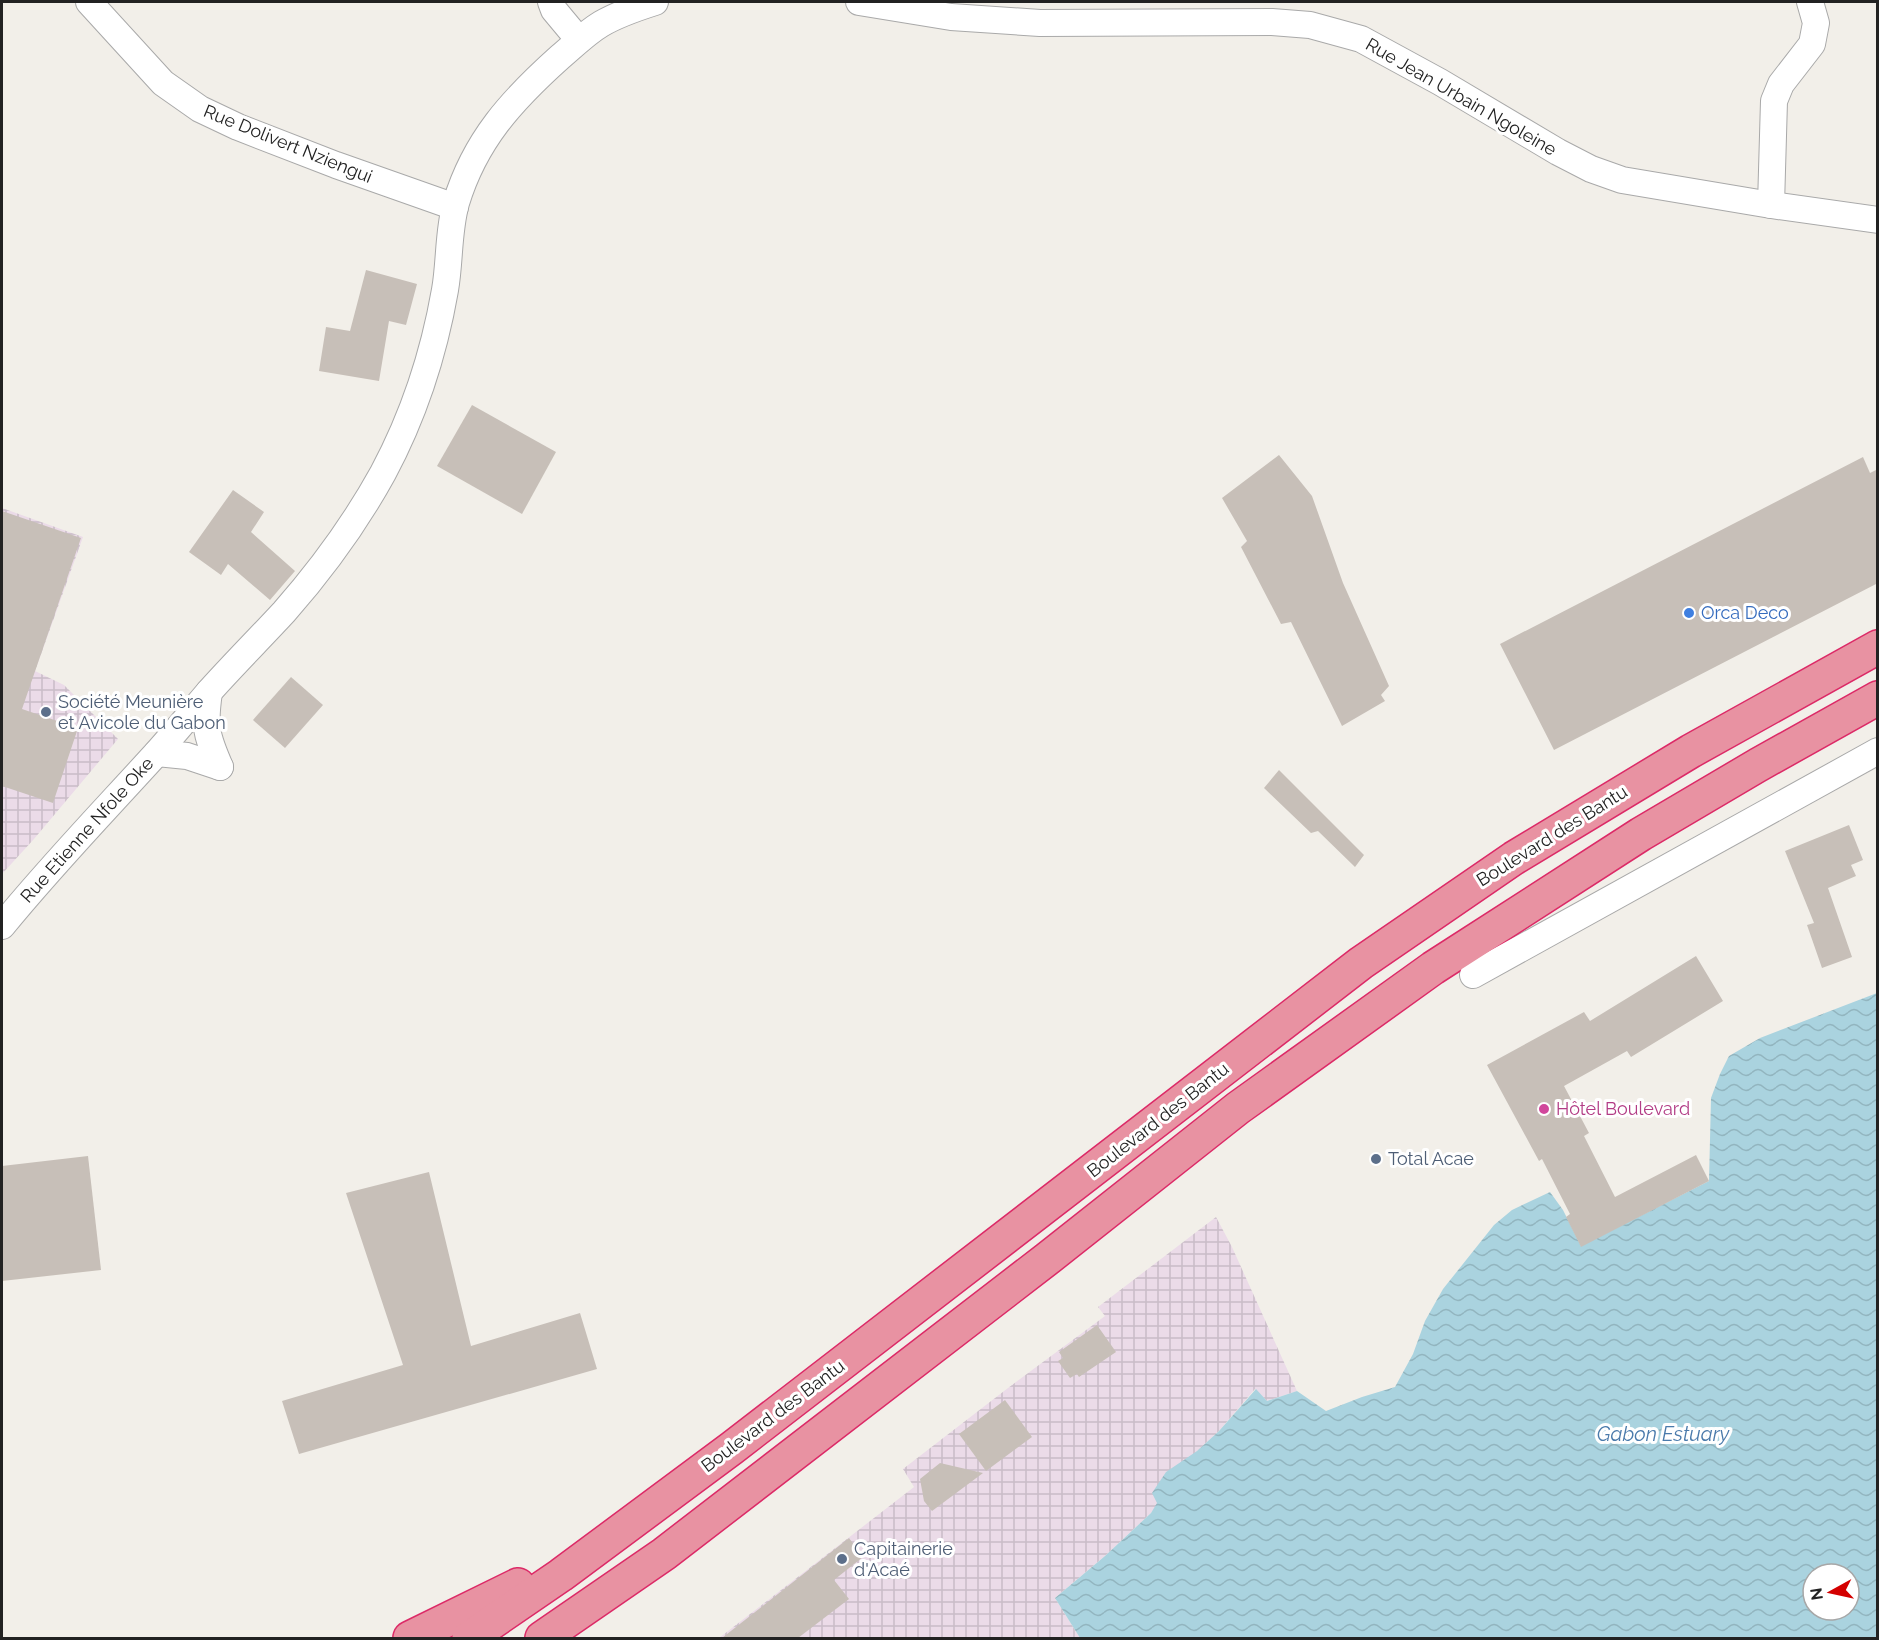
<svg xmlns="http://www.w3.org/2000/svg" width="1879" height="1640" font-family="Raleway,sans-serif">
<defs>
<pattern id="industrial-grid" width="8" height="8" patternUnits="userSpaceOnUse" patternTransform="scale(1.5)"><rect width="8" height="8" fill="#ebdbe8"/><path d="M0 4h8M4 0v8" fill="none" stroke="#c9bcc7"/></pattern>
<pattern id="water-waves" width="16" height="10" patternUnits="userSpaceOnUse" patternTransform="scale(1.5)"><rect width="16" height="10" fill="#aad3df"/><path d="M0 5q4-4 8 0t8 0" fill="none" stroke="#92b5bf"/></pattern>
</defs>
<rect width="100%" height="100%" fill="#f2efe9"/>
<!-- industrial -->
<g fill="url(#industrial-grid)">
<path d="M2,508l81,29 -48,134 29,14 54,54 -84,100 -32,35z"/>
<path d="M1216,1217l16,30 65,144 -30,10 -12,-12 -36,42 -22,20 -46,62 -46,43 -50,42 25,40h-361l195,-151 -11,-18 105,-81 97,-72 -7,-9z"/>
</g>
<!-- water -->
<path fill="url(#water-waves)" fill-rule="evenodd" d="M1877,993v645h-797l-25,-40 50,-42 46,-43 6,-10 -5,-10 14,-21 31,-21 22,-20 37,-42 11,12 30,-10 29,20 36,-14 33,-10 18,-33 12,-33 18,-32 51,-64 18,-15 38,-18 13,18 18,36 128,-65 2,-83 9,-24 9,-18 31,-18zM1813,1574h36v36h-36z"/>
<!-- building -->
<g fill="#c7bfb8">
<path d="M366,270l51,14 -11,41 -17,-4 -10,60 -60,-10 7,-44 24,4z"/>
<path d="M472,405l84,47 -34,62 -85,-48z"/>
<path d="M1279,455l33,41 31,87 46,103 -8,9 4,6 -43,25 -51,-104 -10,2 -40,-77 6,-6 -25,-43z"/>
<path d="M1863,457l7,16 8,-4v114l-324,167 -54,-106z"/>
<path d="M233,490l31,22 -13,20 44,39 -25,29 -42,-36 -7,11 -32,-23z"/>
<path d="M2,511l79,27 -59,171 56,19 -25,75 -51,-17z"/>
<path d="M291,677l32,28 -38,43 -32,-28z"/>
<path d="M1279,770l85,85 -9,12 -37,-36 -7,2 -47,-45z"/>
<path d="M1849,825l14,35 -12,5 5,11 -28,12 24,69 -30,11 -15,-43 7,-2 -29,-72z"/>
<path d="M1696,956l27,45 -92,56 -4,-6 -63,35 25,47 -5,3 31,61 81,-42 13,26 -128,66 -15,-30 4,-3 -28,-55 -3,2 -52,-96 97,-53 6,9z"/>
<path d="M88,1156l13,114 -99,11v-115z"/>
<path d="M429,1172l42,174 109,-33 17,56 -298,85 -17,-53 121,-36 -57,-172z"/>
<path d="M1097,1325l19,27 -37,25 -2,-3 -7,4 -12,-17 5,-3 -4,-6z"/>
<path d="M1005,1400l27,37 -46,34 -27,-37z"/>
<path d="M940,1463l43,10 -51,38 -8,-10 -4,-22z"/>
<path d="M849,1538l14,19 -29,23 15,19 -51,39h-76z"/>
</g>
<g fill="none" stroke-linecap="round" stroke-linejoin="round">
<defs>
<g id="minor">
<path d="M89,2l74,81 37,26 38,18 98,38 119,42"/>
<path d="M551,2l3,8 25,30"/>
<path d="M859,2l92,15 89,6 232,-1 38,3 51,14 79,43 118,70 33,17 31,11 149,25 107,15"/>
<path d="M1771,205l3,-104 7,-17 31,-40 4,-21 -6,-21"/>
<path d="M209,692c-5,34 -3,43 11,75"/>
<path d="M157,753l30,3 33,11"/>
<path d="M2,926c48,-59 101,-114 152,-170 19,-21 36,-42 54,-63 25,-28 51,-54 76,-81 37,-42 72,-90 99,-139 30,-56 51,-120 62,-183 5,-28 3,-59 11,-87 19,-63 56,-103 104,-146 13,-11 26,-24 41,-33 17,-10 35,-16 54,-22"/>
<path d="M1473,975l405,-224"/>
</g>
<g id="highway">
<path d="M410,1638l108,-53"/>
<path d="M469,1638l92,-63 171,-127 629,-485 153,-105 177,-107 187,-104"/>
<path d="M542,1638l122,-84 383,-295 191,-151 195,-140 208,-134 117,-69 120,-67"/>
</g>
</defs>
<!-- minor casing -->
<use href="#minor" stroke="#a9a9a9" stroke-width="28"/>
<!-- highway casing -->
<use href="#highway" stroke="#dc2a67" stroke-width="36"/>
<!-- minor -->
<use href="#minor" stroke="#fff" stroke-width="26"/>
<!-- highway -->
<use href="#highway" stroke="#e892a2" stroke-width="33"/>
</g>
<!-- markers -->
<circle fill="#3f7fe0" stroke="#fff" stroke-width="2" cx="1689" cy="613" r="6"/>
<g fill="#5c6f8a" stroke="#fff" stroke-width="2">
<circle cx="46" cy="712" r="6"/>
<circle cx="1376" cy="1159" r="6"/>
<circle cx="842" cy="1559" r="6"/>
</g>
<circle fill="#d1479c" stroke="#fff" stroke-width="2" cx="1544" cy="1109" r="6"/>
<g text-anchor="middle" stroke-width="6" stroke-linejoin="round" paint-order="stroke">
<!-- street labels -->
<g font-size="18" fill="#222" stroke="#fff">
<text transform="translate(1461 97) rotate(30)" y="6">Rue Jean Urbain Ngoleine</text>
<text transform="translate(288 144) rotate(22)" y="6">Rue Dolivert Nziengui</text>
<text transform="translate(87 830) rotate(-48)" y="6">Rue Etienne Nfole Oke</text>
<text transform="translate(1552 836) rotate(-32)" y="6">Boulevard des Bantu</text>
<text transform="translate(1158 1120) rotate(-38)" y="6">Boulevard des Bantu</text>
<text transform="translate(773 1416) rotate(-37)" y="6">Boulevard des Bantu</text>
</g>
<!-- shop labels -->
<g font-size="18" fill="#366cbe" stroke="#fff" text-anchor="start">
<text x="1701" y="619">Orca Deco</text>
</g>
<!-- service labels -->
<g font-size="18" fill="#4e5e75" stroke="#fff" text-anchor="start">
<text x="58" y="708">Société Meunière<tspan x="58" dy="21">et Avicole du Gabon</tspan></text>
<text x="1388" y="1165">Total Acae</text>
<text x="854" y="1555">Capitainerie<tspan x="854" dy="21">d'Acaé</tspan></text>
</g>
<!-- hotel labels -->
<g font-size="18" fill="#b23c85" stroke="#fff" text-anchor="start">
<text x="1556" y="1115">Hôtel Boulevard</text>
</g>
<!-- water labels -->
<g font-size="20" font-style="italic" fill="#4a7aab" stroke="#fff">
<text x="1663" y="1441">Gabon Estuary</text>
</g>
</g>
<!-- border -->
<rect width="1879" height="1640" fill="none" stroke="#222222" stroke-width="6"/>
<!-- north arrow -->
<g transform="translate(1831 1592) rotate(262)"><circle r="28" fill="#ffffff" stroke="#a7a7a7" stroke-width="1.5"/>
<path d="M0-4.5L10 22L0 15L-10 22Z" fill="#d40000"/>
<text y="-9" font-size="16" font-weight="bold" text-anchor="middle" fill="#222222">N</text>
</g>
</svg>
